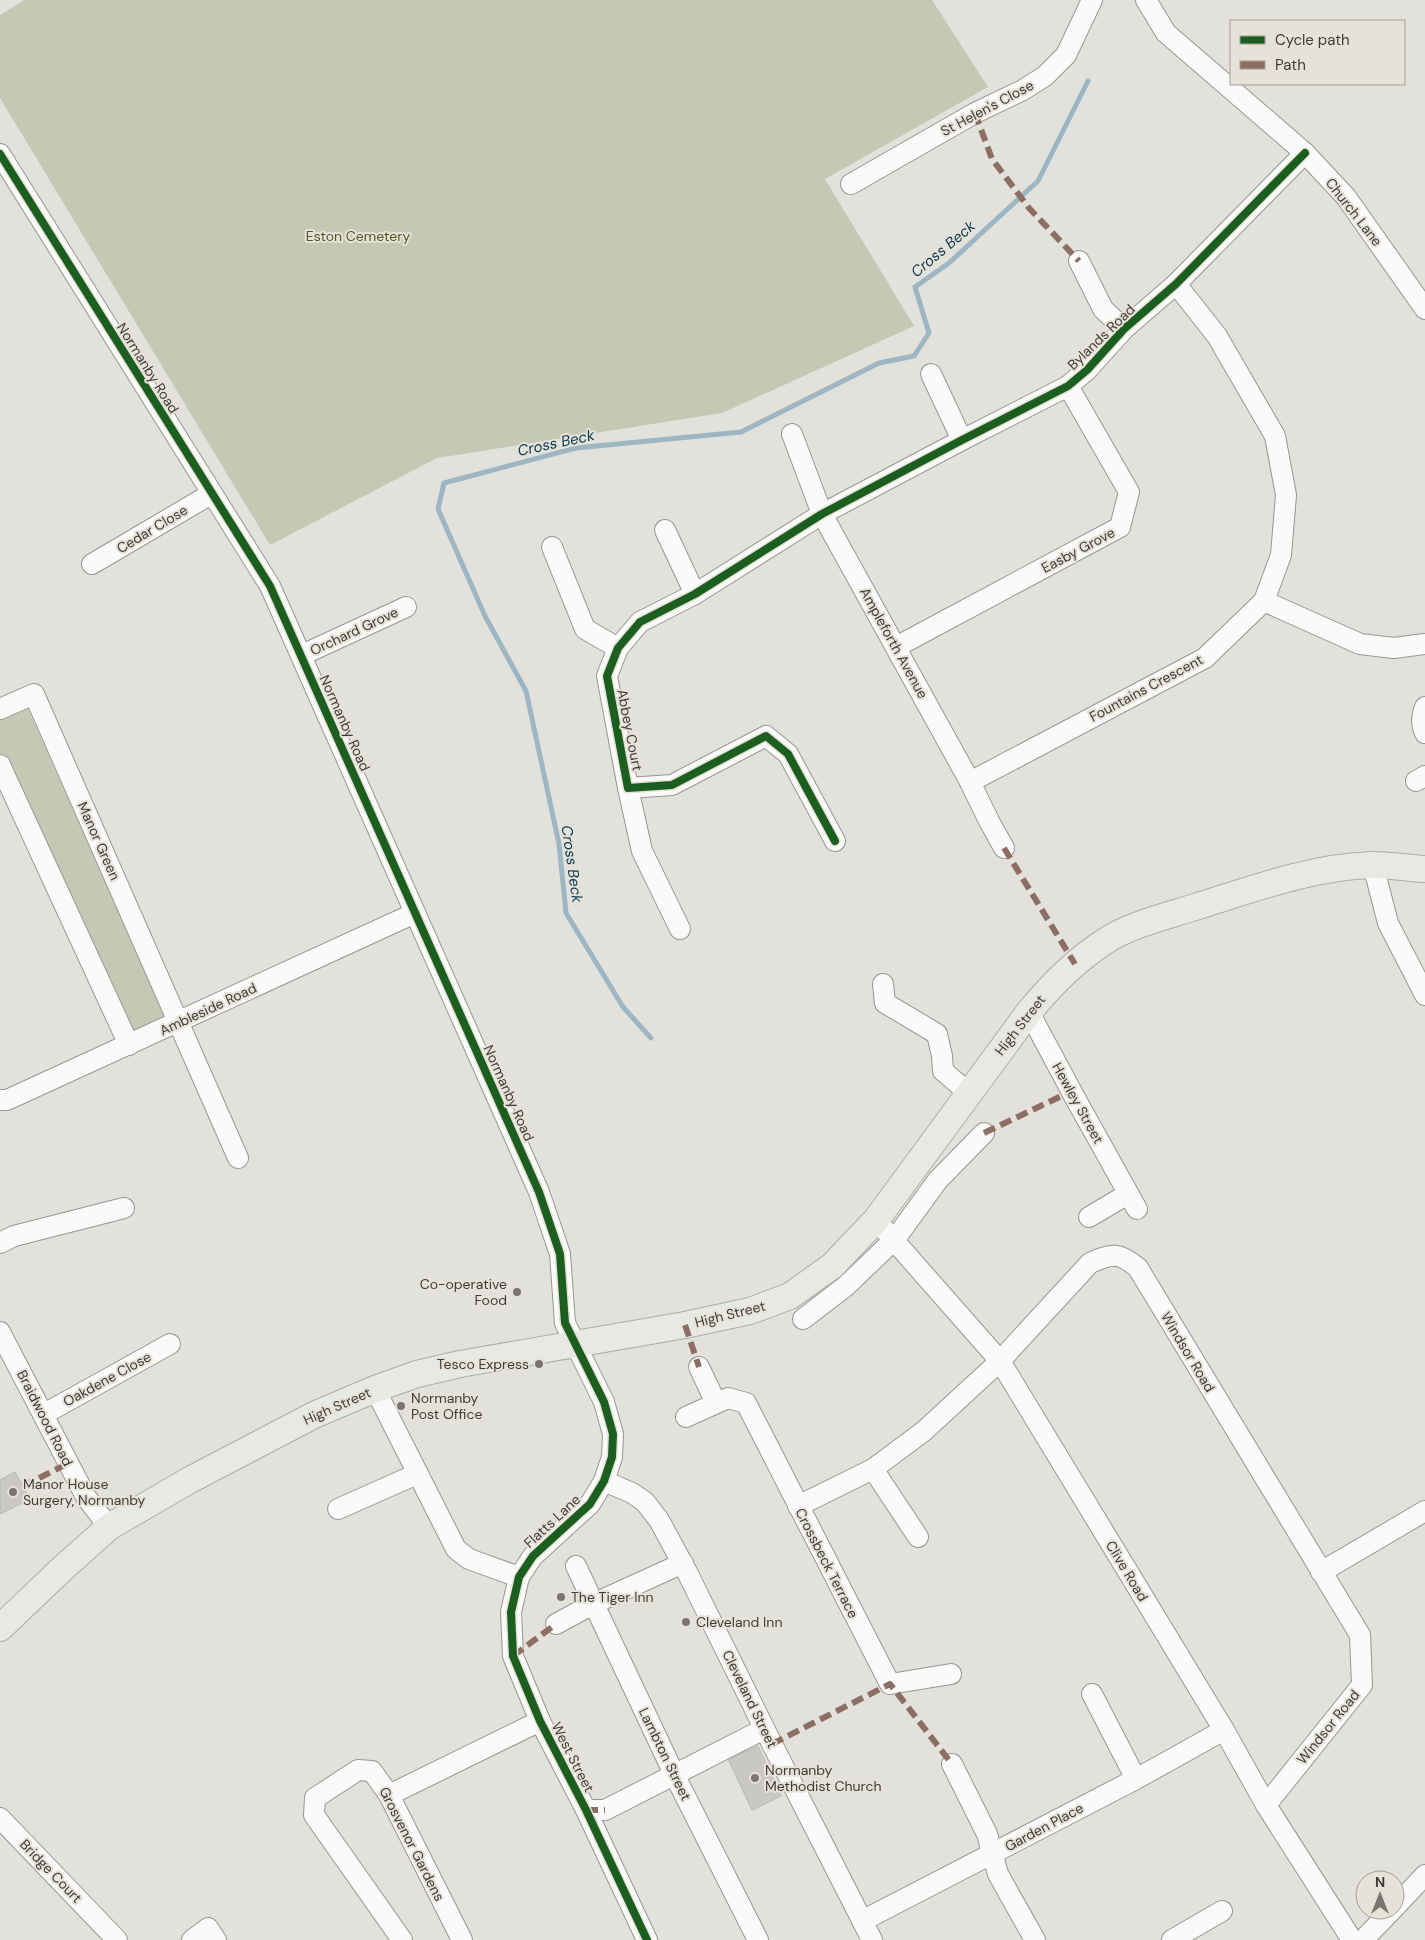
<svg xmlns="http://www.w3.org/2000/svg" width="1425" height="1940" font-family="'DM Sans',sans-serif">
<rect width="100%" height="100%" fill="#e2e1dc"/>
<!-- green -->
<g fill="#c5c8b3">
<path d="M24,0h908l56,87 -163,92 89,147 -192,87 -285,45 -167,87 -270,-447v-83z"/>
<path d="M28,709l139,312 -33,19 -134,-287v-35z"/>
</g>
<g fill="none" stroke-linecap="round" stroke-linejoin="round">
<!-- stream -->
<path stroke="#9db6c3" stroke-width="5" d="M651,1038l-28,-31 -57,-94 -7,-69 -33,-153 -41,-75 -47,-107 6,-26 132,-35 165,-16 138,-69 35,-7 15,-23 -14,-46 34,-24 89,-82 50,-100"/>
</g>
<!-- building -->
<g fill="#cac8c4" stroke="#b7b6b2">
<path d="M15,1472l15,27 -30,15v-34z"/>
<path d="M758,1746l23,50 -29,14 -24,-51z"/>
</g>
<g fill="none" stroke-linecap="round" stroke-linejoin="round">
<defs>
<g id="minor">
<path d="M1146,0l20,33 139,120 41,44 79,112"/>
<path d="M0,154l270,432 269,606 21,62 5,69 39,79 9,32 -1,23 -8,24 -14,23 -57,52 -14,21 -8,35 2,44 27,65 46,89 61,130"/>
<path d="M851,184l124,-71 48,-23 22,-14 21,-21 26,-55"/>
<path d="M1079,261l24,48 21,20"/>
<path d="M931,374l31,66"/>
<path d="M792,434l30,80 148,268 19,39 15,27"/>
<path d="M665,530l30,64"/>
<path d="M552,547l33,82 33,19"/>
<path d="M92,564l119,-70"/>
<path d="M1264,601l96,43 34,4 31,-4"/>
<path d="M896,647l224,-120 9,-35 -61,-106"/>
<path d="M302,655l104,-48"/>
<path d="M1425,707c-3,8 -4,18 0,26"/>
<path d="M0,709l34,-15 204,464"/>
<path d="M0,765l129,280"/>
<path d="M1416,781l9,-5"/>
<path d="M970,782l235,-124 59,-57 17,-46 5,-60 -11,-59 -58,-100 -41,-52"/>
<path d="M628,788l14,63 38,78"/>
<path d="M835,841l-47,-87 -22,-18 -94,49 -44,3 -21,-112 11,-28 22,-26 55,-28 127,-80 140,-74 106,-54 19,-16 37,-41 52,-45 129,-131"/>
<path d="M1373,865l15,58 37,72"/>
<path d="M883,984l2,19 52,31 5,22 1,15 27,23"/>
<path d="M1029,1012l45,84 63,113"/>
<path d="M0,1100h7l408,-187"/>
<path d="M1089,1217l39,-23"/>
<path d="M876,1220l124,141 224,369 42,75 86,135"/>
<path d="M0,1243l14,-7 110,-28"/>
<path d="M803,1319l43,-33 49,-47 43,-59 46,-47"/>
<path d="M0,1332l86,165 23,30"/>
<path d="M699,1367l17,36"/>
<path d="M375,1389l81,160 13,10 50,18"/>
<path d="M44,1414l126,-70"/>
<path d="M686,1417l42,-19 18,5 144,281 61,-10"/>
<path d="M873,1469l45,68"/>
<path d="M604,1481l28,12 13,9 14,18 28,52 85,172 100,196"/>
<path d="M798,1506l75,-37 51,-38 76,-70 90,-98c23,-10 29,-11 48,5l222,367 2,50 -96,120"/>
<path d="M338,1509l79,-35"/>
<path d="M576,1566l98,208 84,166"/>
<path d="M1321,1572l104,-61"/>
<path d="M556,1624l37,-20 90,-41"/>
<path d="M1092,1694l44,85"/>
<path d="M952,1764l35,70 11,40 37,66"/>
<path d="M389,1795l151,-74"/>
<path d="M586,1810h19l159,-81"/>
<path d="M0,1818l117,122"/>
<path d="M1395,1907l30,-32"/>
<path d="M862,1921l274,-142 88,-49"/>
<path d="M192,1940l16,-12 8,12"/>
<path d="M402,1940l-88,-125 1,-17 43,-28 14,1 17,24 73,145"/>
<path d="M1172,1940l50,-29"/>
<path d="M1363,1940l29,-30"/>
</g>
<path id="major" d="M0,1628l63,-60 46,-41 79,-46 126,-66 61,-26 42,-15 43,-10 225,-39 65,-14 40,-15 42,-30 44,-46 153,-208c22,-27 46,-51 75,-70 25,-17 63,-26 91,-35 58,-18 116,-40 177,-42 17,0 36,3 53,4"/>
</defs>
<!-- minor casing -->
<use href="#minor" stroke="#979692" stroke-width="22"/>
<!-- major casing -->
<use href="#major" stroke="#a9afa4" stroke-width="28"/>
<!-- minor -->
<use href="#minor" stroke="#fbfafa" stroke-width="20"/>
<!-- major -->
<use href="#major" stroke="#e7eae4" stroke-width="26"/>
<!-- quiet -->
<g stroke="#8d6e63" stroke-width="6" stroke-dasharray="12 6" stroke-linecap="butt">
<path d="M975,113l17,46 37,49 50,53"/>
<path d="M1004,848l71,116"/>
<path d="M984,1133l88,-42"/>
<path d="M685,1325l14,42"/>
<path d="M23,1486l46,-23"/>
<path d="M513,1656l43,-32"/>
<path d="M772,1744l118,-60 62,80"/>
<path d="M586,1810h19"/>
</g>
<defs>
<g id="cycleway">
<path d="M0,154l270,432 269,606 21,62 5,69 39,79 9,32 -1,23 -8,24 -14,23 -57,52 -14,21 -8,35 2,44 27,65 46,89 61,130"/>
<path d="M835,841l-47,-87 -22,-18 -94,49 -44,3 -21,-112 11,-28 22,-26 55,-28 127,-80 140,-74 106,-54 19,-16 37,-41 52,-45 129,-131"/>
</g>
</defs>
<!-- cycleway casing -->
<use href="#cycleway" stroke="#e6e2d8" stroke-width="11"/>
<!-- cycleway -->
<use href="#cycleway" stroke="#1b5e20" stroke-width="8"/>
</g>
<!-- markers -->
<g fill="#777671" stroke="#e6e2d8" stroke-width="2">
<circle cx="517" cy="1292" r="5"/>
<circle cx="539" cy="1364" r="5"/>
<circle cx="401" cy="1406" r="5"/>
<circle cx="13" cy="1492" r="5"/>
<circle cx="561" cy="1597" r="5"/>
<circle cx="686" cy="1622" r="5"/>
<circle cx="755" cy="1778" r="5"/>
</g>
<g text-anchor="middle" stroke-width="4" stroke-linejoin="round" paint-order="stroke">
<!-- street labels -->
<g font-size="14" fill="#3e3c38" stroke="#e6e2d8">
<text transform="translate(987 108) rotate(-28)" y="5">St Helen's Close</text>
<text transform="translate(1354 212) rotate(52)" y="5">Church Lane</text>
<text transform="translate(1101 337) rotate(-44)" y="5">Bylands Road</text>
<text transform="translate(148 368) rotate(58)" y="5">Normanby Road</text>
<text transform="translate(152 529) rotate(-31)" y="5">Cedar Close</text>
<text transform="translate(1078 550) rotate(-28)" y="5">Easby Grove</text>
<text transform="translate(354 631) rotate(-25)" y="5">Orchard Grove</text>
<text transform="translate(894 643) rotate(61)" y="5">Ampleforth Avenue</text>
<text transform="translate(1146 688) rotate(-28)" y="5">Fountains Crescent</text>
<text transform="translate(345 723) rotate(66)" y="5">Normanby Road</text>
<text transform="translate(630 730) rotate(79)" y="5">Abbey Court</text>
<text transform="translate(99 841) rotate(66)" y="5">Manor Green</text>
<text transform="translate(208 1009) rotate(-25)" y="5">Ambleside Road</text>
<text transform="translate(1020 1025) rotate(-52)" y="5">High Street</text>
<text transform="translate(509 1093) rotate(66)" y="5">Normanby Road</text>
<text transform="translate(1078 1103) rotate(61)" y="5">Hewley Street</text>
<text transform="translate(730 1314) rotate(-14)" y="5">High Street</text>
<text transform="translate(1188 1352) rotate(59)" y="5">Windsor Road</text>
<text transform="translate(107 1379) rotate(-29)" y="5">Oakdene Close</text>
<text transform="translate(337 1406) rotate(-24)" y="5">High Street</text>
<text transform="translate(45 1418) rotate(63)" y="5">Braidwood Road</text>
<text transform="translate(552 1521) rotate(-43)" y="5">Flatts Lane</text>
<text transform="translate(827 1563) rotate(63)" y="5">Crossbeck Terrace</text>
<text transform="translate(1127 1571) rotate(59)" y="5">Clive Road</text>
<text transform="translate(750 1699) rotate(64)" y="5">Cleveland Street</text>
<text transform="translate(1328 1727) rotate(-51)" y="5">Windsor Road</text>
<text transform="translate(665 1754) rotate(64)" y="5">Lambton Street</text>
<text transform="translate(573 1757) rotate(63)" y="5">West Street</text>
<text transform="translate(1044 1827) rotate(-28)" y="5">Garden Place</text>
<text transform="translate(412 1844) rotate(63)" y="5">Grosvenor Gardens</text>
<text transform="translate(51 1871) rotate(46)" y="5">Bridge Court</text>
</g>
<!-- park labels -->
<g font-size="14" fill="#515921" stroke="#e6e2d8">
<text x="358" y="241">Eston Cemetery</text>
</g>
<!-- poi labels -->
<g font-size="14" fill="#3e3c38" stroke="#e6e2d8" text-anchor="start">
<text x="507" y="1289" text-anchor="end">Co-operative<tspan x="507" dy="16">Food</tspan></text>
<text x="529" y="1369" text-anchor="end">Tesco Express</text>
<text x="411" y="1403">Normanby<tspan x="411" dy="16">Post Office</tspan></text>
<text x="23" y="1489">Manor House<tspan x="23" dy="16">Surgery, Normanby</tspan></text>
<text x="571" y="1602">The Tiger Inn</text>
<text x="696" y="1627">Cleveland Inn</text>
<text x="765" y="1775">Normanby<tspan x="765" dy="16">Methodist Church</tspan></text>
</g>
<!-- water labels -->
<g font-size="15" font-style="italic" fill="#073950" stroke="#e6e2d8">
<text transform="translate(943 249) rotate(-40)" y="5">Cross Beck</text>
<text transform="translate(556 443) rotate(-12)" y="5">Cross Beck</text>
<text transform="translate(572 864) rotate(82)" y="5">Cross Beck</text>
</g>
</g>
<!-- legend -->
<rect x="1230" y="20" width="175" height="65" fill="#e6e2d8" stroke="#a3a098"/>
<rect x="1240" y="36" width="25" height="8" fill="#1b5e20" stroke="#a3a098"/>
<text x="1275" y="45" font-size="15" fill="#3e3c38">Cycle path</text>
<rect x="1240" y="61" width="25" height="8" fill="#8d6e63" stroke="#a3a098"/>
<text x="1275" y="70" font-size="15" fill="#3e3c38">Path</text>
<!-- north arrow -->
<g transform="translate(1380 1895)"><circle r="24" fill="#e6e2d8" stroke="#a3a098"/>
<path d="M0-4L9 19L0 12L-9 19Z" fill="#777671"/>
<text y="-8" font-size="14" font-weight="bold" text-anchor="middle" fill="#3e3c38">N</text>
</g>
</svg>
